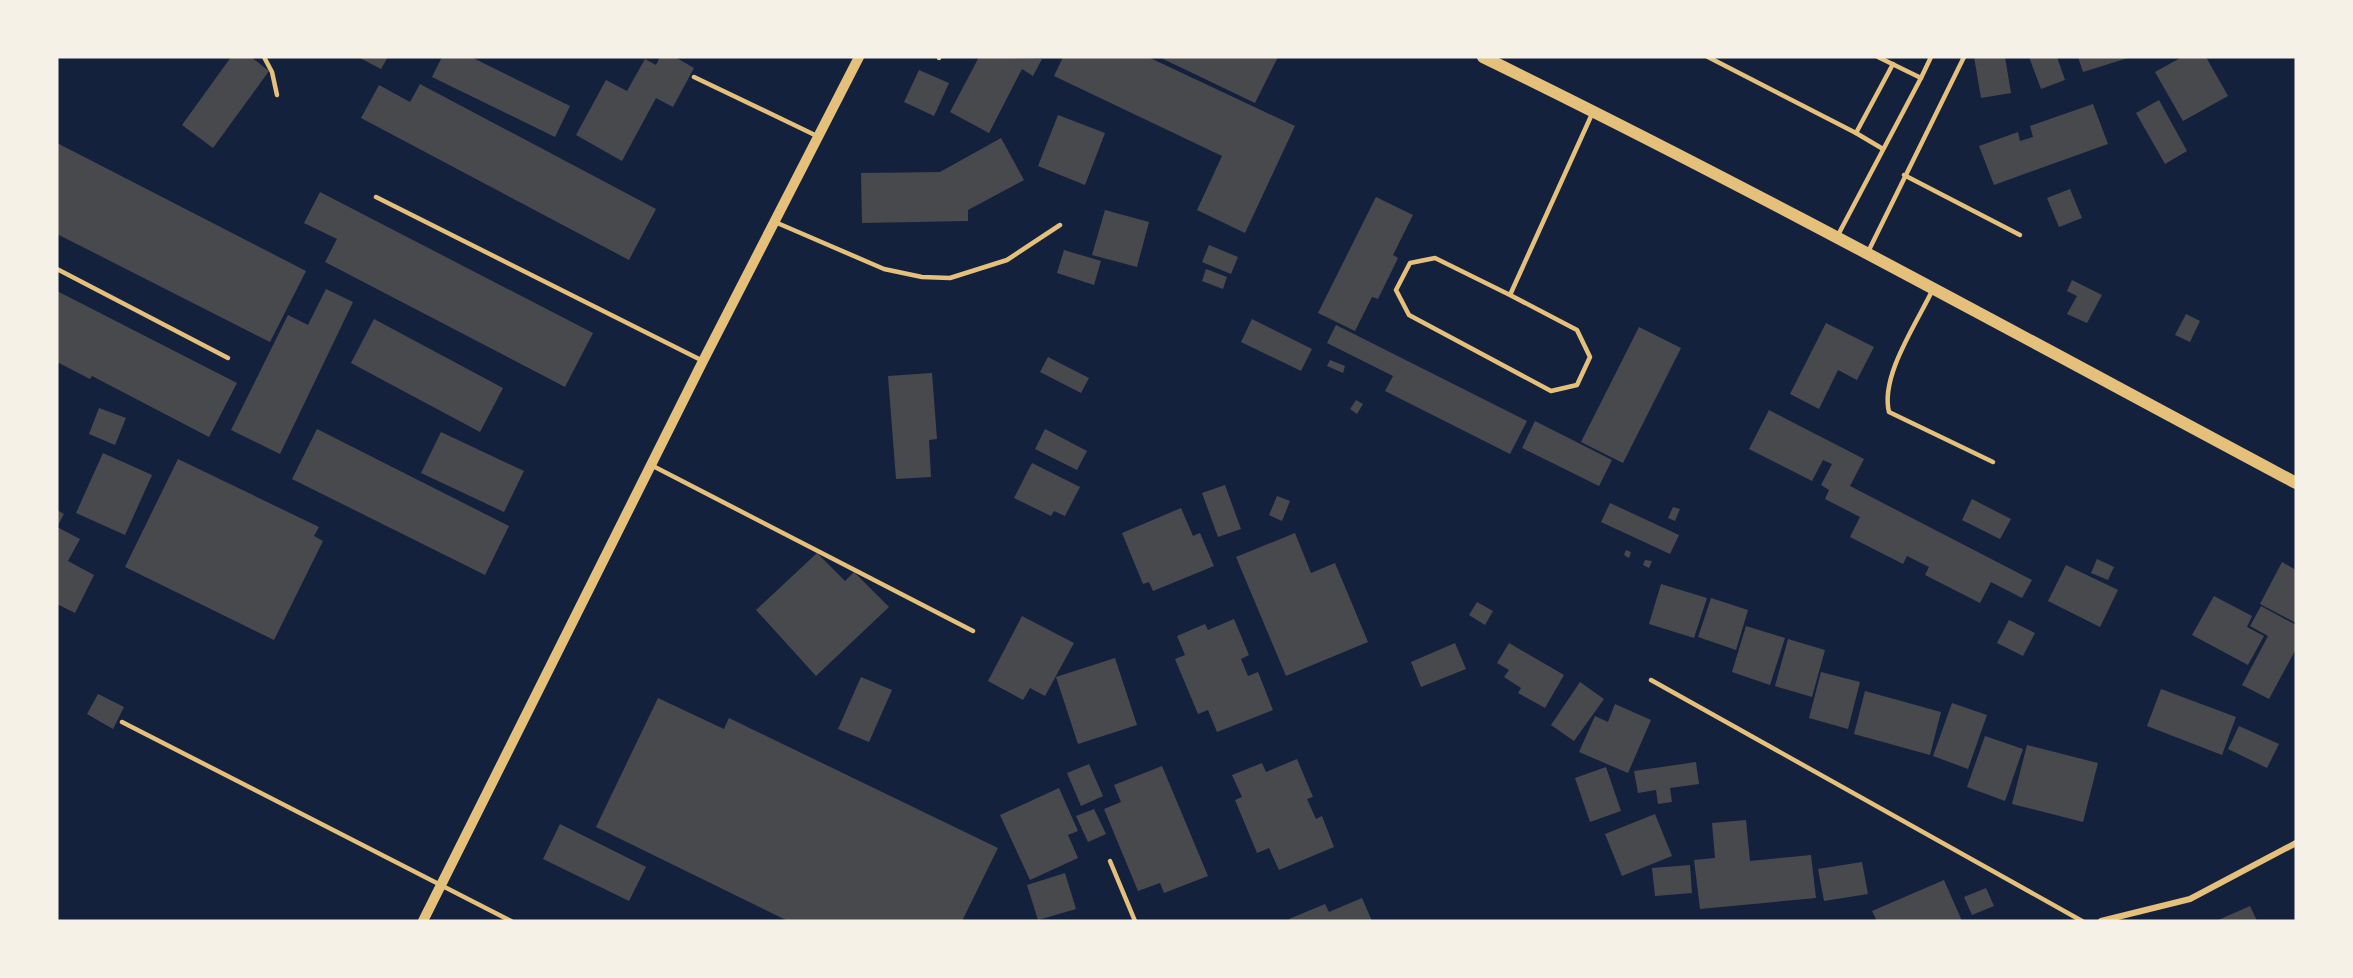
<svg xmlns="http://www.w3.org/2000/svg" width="2353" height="978" font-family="'Archivo Narrow',sans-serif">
<rect width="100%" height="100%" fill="#14213d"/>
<!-- building -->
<g fill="#48494c">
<path d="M231,57h20l18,14 -56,77 -31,-23z"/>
<path d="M358,57h30l-7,12z"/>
<path d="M442,57h29l99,49 -15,31 -123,-60z"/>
<path d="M660,57h15l19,11 -21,39 -17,-9 -34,63 -46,-26 30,-55 21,11 18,-32 11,6z"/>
<path d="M979,57l63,2 -9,17 -11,-7 -33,64 -39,-21z"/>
<path d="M1063,57h85l147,69 -50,107 -48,-23 25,-54 -168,-80z"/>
<path d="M1159,57h119l-23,46z"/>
<path d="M1974,57h31l6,36 -30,5z"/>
<path d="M2029,57h28l8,23 -24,9z"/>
<path d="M2078,57h50v1l-45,14z"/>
<path d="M2182,57h24l22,39 -45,25 -28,-49z"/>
<path d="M919,70l30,13 -15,33 -30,-14z"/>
<path d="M420,84l236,125 -27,51 -268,-142 18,-33 31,17z"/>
<path d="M2159,100l28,51 -22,13 -29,-51z"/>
<path d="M2093,104l15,40 -114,41 -15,-39 39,-14 2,9 13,-4 -3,-11z"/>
<path d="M1058,115l47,18 -20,52 -47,-19z"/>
<path d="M1001,138l23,42 -56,30v11l-106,2 -1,-50 79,-1z"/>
<path d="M57,143l249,128 -36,71 -213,-108z"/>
<path d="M2070,189l12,29 -23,9 -12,-29z"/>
<path d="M320,192l273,141 -28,54 -240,-125 12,-23 -33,-16z"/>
<path d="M1376,197l37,18 -20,40 5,3 -20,41 -6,-2 -17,34 -37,-18z"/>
<path d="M1105,210l44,12 -12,45 -45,-12z"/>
<path d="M1209,245l29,12 -7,17 -29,-12z"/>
<path d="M1064,250l37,11 -7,24 -37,-12z"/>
<path d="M1206,269l21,8 -4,12 -21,-8z"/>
<path d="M2072,280l30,15 -15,28 -20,-9 10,-18 -10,-5z"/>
<path d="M326,289l27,13 -73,152 -49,-24 57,-115 20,10z"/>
<path d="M57,291l180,92 -28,54 -117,-61 -2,3 -33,-17z"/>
<path d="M2186,314l14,7 -10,21 -15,-7z"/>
<path d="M374,319l129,69 -23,44 -129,-69z"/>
<path d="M1252,319l60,30 -11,22 -60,-29z"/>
<path d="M1826,323l48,24 -17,33 -19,-10 -19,39 -29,-15z"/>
<path d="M1336,325l191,96 -17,33 -125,-63 8,-15 -66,-33z"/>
<path d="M1639,327l42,21 -58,115 -42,-21z"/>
<path d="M1048,357l41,21 -8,15 -41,-21z"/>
<path d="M1330,360l15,6 -2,7 -16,-7z"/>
<path d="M932,373l5,66 -8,1 2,37 -35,2 -8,-103z"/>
<path d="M1356,400l7,4 -6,10 -7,-5z"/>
<path d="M99,408l27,10 -11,27 -26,-11z"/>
<path d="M1769,410l95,49 -14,27 182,94 -10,18 -31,-16 -11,21 -55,-28 4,-8 -22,-11 -4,8 -53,-27 10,-20 -35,-18 4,-9 -8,-5 11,-21 -9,-4 -11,21 -63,-32z"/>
<path d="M1535,421l77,39 -13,26 -77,-38z"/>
<path d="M317,429l192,97 -24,49 -193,-96z"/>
<path d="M1045,429l42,22 -10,19 -42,-21z"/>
<path d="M441,432l83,39 -20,41 -83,-39z"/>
<path d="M103,453l49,22 -27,60 -49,-22z"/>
<path d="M178,459l141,68 -5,9 9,5 -49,99 -149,-73z"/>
<path d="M1032,463l48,24 -15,29 -11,-5 -3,5 -37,-18z"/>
<path d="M1225,485l16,44 -23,8 -16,-44z"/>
<path d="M1277,496l13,5 -8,20 -13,-6z"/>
<path d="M1972,499l39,20 -11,20 -38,-19z"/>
<path d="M1610,503l69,32 -9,19 -69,-32z"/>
<path d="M1673,507l7,2 -5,12 -7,-3z"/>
<path d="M1181,508l12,28 7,-3 14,33 -61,25 -4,-9 -6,2 -21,-51z"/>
<path d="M57,510l7,4 -7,13 23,12 -12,22 26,14 -19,38 -18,-9z"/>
<path d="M1295,533l16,40 24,-10 33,79 -82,34 -50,-119z"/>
<path d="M1626,550l5,2 -2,6 -5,-3z"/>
<path d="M817,553l28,28 9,-9 35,35 -73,69 -60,-66z"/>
<path d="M2097,559l17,8 -6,13 -17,-7z"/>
<path d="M1645,560l7,1 -3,7 -6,-3z"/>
<path d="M2282,562l14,8v53l-36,-19z"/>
<path d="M2066,565l52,25 -18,37 -52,-26z"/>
<path d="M1661,584l46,14 -13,40 -45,-14z"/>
<path d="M2214,596l38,20 -5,11 17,9 -16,29 -56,-30z"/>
<path d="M1711,598l37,12 -12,40 -38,-13z"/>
<path d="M1477,602l16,9 -8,14 -16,-10z"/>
<path d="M2261,606l35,19v24l-27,50 -27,-14 26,-49 -18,-10z"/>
<path d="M1022,616l52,27 -29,53 -15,-8 -7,12 -35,-19z"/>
<path d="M1234,619l15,36 -8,4 7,17 10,-4 15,38 -56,22 -9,-22 -10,4 -23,-55 10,-4 -8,-19 28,-12 3,6z"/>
<path d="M2009,620l26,13 -12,23 -26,-13z"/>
<path d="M1746,626l39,12 -15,47 -38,-13z"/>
<path d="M1788,639l37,11 -13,47 -37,-11z"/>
<path d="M1455,643l11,26 -45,18 -10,-25z"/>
<path d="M1509,643l55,32 -19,33 -27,-15 3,-5 -17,-11 5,-7 -12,-7z"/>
<path d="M1115,658l22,67 -59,19 -22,-67z"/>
<path d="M1821,672l39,10 -12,47 -39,-11z"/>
<path d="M861,677l31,13 -23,52 -31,-13z"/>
<path d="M1580,682l24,17 -30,42 -23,-16z"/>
<path d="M2161,689l75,28 -14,38 -75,-29z"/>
<path d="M1865,691l76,21 -11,43 -76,-21z"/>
<path d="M98,694l26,13 -11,22 -26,-15z"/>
<path d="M658,698l66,31 5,-11 269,130 -36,73h-174l-192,-94z"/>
<path d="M1952,703l35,12 -19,54 -35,-13z"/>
<path d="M1615,704l36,16 -23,53 -49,-21 16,-36 13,6z"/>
<path d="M2239,726l40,18 -12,24 -39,-19z"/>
<path d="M1985,736l38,13 -18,52 -38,-14z"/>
<path d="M2027,745l71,18 -15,59 -71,-18z"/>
<path d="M1297,759l16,38 -6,2 9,20 6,-3 12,31 -55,23 -10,-22 -12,5 -22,-53 7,-3 -10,-22 30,-12 4,9z"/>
<path d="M1696,762l3,22 -29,4 2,14 -14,2 -2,-14 -18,3 -4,-22z"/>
<path d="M1089,764l14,32 -22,10 -14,-33z"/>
<path d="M1162,766l46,110 -44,17 -4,-10 -22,8 -34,-82 17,-7 -7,-17z"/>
<path d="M1606,767l15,44 -31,11 -15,-44z"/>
<path d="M1059,788l19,43 -10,4 10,23 -48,22 -30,-65z"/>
<path d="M1094,809l12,25 -18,8 -12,-26z"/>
<path d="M1655,814l17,42 -50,20 -17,-42z"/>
<path d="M1746,820l4,41 61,-6 5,43 -116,11 -6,-49 21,-2 -3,-35z"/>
<path d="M560,824l86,43 -17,34 -86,-42z"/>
<path d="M1862,862l6,32 -44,7 -6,-32z"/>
<path d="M1690,865l2,28 -37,3 -3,-28z"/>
<path d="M1065,873l11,36 -38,11 -11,-35z"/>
<path d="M1944,880l18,41h-85l-5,-10z"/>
<path d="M1986,888l8,18 -22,9 -8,-18z"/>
<path d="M1362,898l10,23h-82l-1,-2 36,-15 4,8z"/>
<path d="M2250,906l7,15h-41z"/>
</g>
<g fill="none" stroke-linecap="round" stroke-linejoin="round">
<!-- service -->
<g stroke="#e5c07b" stroke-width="4.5">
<path d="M264,57l8,15 5,23"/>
<path d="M1708,57l148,76 37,-69"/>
<path d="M939,58v-1"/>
<path d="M694,77l123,59"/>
<path d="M1921,78l10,-21"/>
<path d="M1856,133l27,16"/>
<path d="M1904,175l116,60"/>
<path d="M376,197l327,164"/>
<path d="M775,222l109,47 38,8 28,1 57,-18 53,-35"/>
<path d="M1838,235l83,-157 -43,-21"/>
<path d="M1868,252l96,-195"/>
<path d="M57,269l171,89"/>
<path d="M1933,289c-16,34 -53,87 -44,123l104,50"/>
<path d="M1510,295l-75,-37 -25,5 -14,27 13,25 142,76 26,-6 13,-28 -13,-27 -67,-35 82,-181"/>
<path d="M651,465l322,166"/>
<path d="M1651,680l431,241"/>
<path d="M122,722l389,199"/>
<path d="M1110,861l25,60"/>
</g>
<!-- minor -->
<path stroke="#e5c07b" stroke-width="6" d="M2101,921l89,-22 106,-56"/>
<!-- tertiary -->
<path stroke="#e5c07b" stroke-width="10" d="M423,921l280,-560 156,-304"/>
<!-- secondary -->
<path stroke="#e5c07b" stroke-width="12" d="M1483,57c275,134 543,282 813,426"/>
</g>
<!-- border -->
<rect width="2353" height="978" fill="none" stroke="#f6f1e7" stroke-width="117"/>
</svg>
